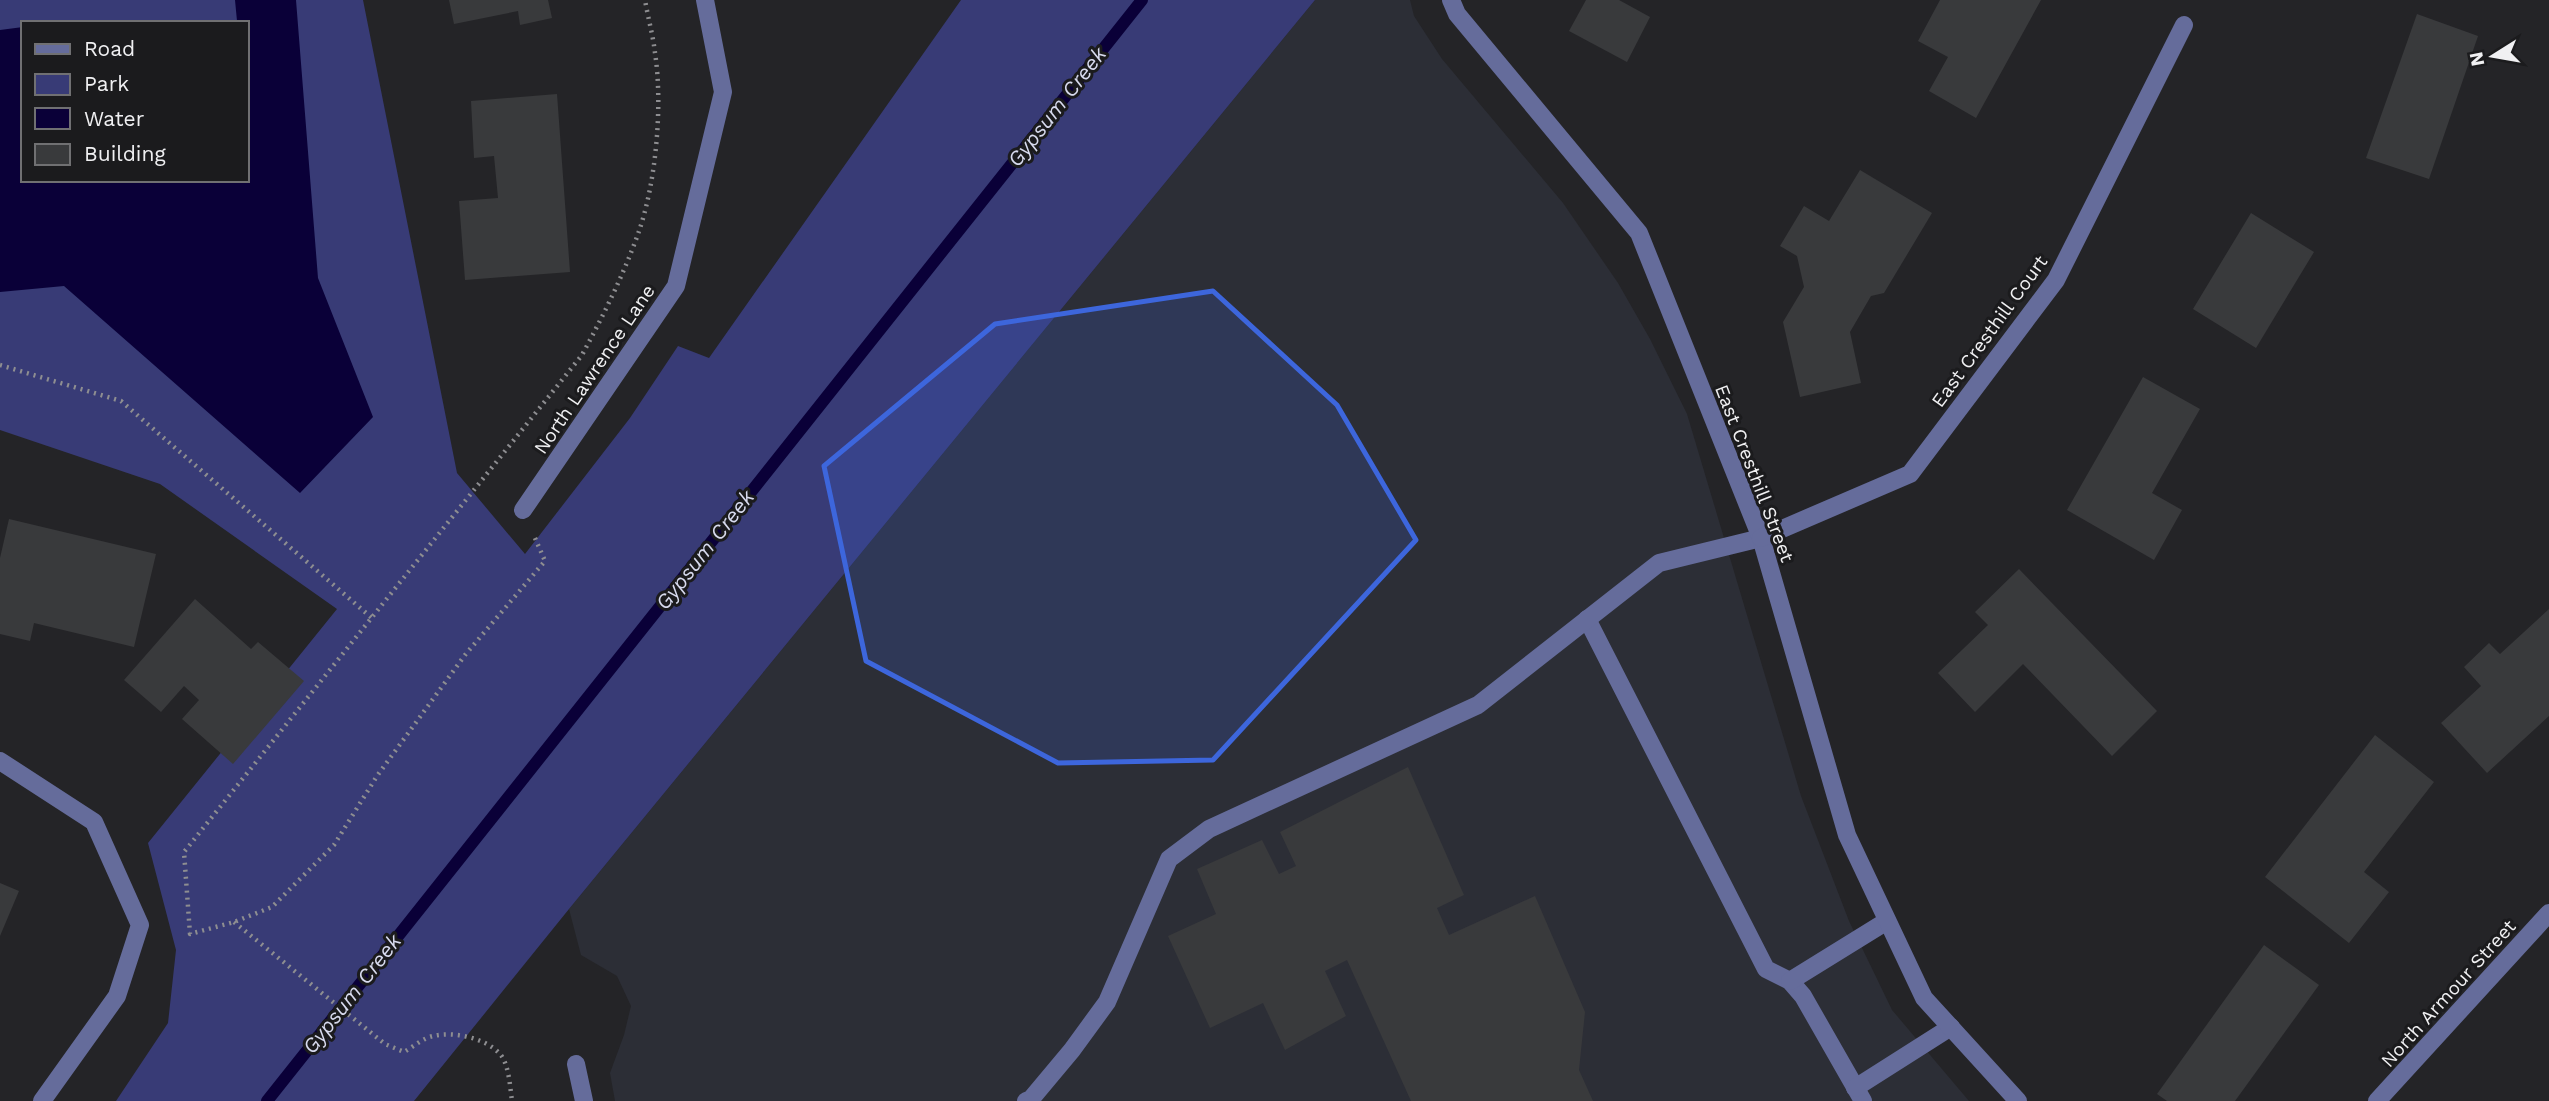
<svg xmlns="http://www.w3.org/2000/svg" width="2549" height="1101" font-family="'Work Sans',sans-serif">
<rect width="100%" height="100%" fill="#242427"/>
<!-- built -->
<path fill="#2c2e36" d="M1315,0h95l4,16 28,43 121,144 55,80 32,56 37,75 114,382 48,125 43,89 77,91h-1354l-5,-28 14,-38 7,-29 -14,-30 -36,-21 -12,-46z"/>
<!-- green -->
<path fill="#383b76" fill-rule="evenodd" d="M0,0h363l94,473 68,81 105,-136 48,-72 31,12 252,-358h354l-746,909 -155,192h-298l52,-78 8,-73 -28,-107 189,-234 -177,-125 -160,-54zM23,23h224v157h-224z"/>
<!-- water -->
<path fill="#0a0038" d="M235,0h61l22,278 55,139 -73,76 -236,-207 -64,6v-262l23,-3v153h224v-157h-14l4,-2z"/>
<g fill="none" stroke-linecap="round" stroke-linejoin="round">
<!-- stream -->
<path stroke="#0a0038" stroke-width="12" d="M267,1101l875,-1101"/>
</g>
<!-- building -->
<g fill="#393a3c">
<path d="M449,0h99l4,18 -32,7 -2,-14 -64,13z"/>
<path d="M1586,0h33l31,17 -23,45 -58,-31z"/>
<path d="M1940,0h101l-65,118 -47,-27 19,-34 -30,-16z"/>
<path d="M2417,14l61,22 -49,143 -63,-21z"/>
<path d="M557,94l13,178 -105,8 -6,-79 39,-3 -4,-42 -20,2 -3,-57z"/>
<path d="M1860,170l72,43 -48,80 -13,3 -21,36 11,51 -61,14 -17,-75 21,-35 -7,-31 -17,-10 24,-40 25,15z"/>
<path d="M2251,213l63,39 -58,96 -63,-39z"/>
<path d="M2143,377l57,32 -48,84 30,17 -28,50 -87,-50z"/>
<path d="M9,519l147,35 -22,93 -100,-24 -4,18 -30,-7v-76z"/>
<path d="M2019,569l138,142 -45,45 -89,-92 -48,48 -37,-39 50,-48 -13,-13z"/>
<path d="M195,599l56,50 7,-7 46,39 -71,83 -51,-45 17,-19 -15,-14 -23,26 -37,-32z"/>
<path d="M2549,609v107l-62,57 -46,-50 40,-37 -17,-19 25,-24 11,11z"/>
<path d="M2375,735l59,47 -70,90 25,20 -40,51 -84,-66z"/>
<path d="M1408,767l56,128 -27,13 12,27 86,-39 50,116 -6,58 14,31h-182l-64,-141 -22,11 21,45 -61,34 -22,-47 -53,25 -42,-92 48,-22 -19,-45 65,-29 17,34 17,-8 -16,-34z"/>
<path d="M0,883l19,8 -19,45z"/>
<path d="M2264,945l55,40 -84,116h-68l-10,-7z"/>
</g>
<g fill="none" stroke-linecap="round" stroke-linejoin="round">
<!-- path -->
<g stroke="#8e8e91" stroke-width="4.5" stroke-dasharray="2 5" stroke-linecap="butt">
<path d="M0,365l121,36 252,218"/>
<path d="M535,538l10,23 -80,94 -88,121 -43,69 -62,62 -38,15 -44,12 -6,-82 398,-497c21,-39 41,-79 56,-121 18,-50 25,-129 17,-181 -2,-18 -7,-35 -10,-53"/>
<path d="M234,922l151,122 19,8c9,-5 19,-14 29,-16 20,-5 53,2 67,18 9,10 10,33 12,47"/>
</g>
<!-- lane -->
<g stroke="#656c9b" stroke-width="18">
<path d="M1587,619l179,350 24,12 13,15 60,105"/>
<path d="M1790,981l97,-60"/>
<path d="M1855,1088l96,-61"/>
<path d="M1026,1101l5,-2 41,-49 35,-48 62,-143 40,-30 269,-124 181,-142 102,-25"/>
</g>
<!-- street -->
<g stroke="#656c9b" stroke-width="18">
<path d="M1451,0l6,14 182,219 122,305 86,297 77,163 94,103"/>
<path d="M523,510l153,-224 47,-194 -18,-92"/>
<path d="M1761,538l149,-64 146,-194 128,-255"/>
<path d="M0,761l94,61 46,103 -23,71 -75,105"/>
<path d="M576,1064l8,37"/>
<path d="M2377,1101l172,-188"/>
</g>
</g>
<!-- marked area -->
<path fill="#3d66dc" fill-opacity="0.2" stroke="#3d66dc" stroke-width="5" stroke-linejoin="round" d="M1213,291l124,114 79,135 -203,220 -155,3 -192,-102 -42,-195 171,-142z"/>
<g text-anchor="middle" stroke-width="6" stroke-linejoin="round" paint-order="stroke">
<!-- street labels -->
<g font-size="19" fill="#f0f0f2" stroke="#1b1b1d">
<text transform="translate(1989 331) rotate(-54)" y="7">East Cresthill Court</text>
<text transform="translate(594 369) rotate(-56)" y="7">North Lawrence Lane</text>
<text transform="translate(1755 473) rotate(69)" y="7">East Cresthill Street</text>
<text transform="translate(2448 993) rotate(-48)" y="7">North Armour Street</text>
</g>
<!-- water labels -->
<g font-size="21" font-style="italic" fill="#d7daee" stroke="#1b1b1d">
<text transform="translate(1057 107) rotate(-52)" y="7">Gypsum Creek</text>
<text transform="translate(705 550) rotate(-52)" y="7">Gypsum Creek</text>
<text transform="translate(352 994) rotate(-52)" y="7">Gypsum Creek</text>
</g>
</g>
<!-- legend -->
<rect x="21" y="21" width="228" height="161" fill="#1b1b1d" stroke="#707072" stroke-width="2"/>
<rect x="35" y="44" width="35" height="10" fill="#656c9b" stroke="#707072" stroke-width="2"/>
<text x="84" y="56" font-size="21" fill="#f0f0f2">Road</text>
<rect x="35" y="74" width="35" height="21" fill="#383b76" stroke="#707072" stroke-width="2"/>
<text x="84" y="91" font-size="21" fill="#f0f0f2">Park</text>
<rect x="35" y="108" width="35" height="21" fill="#0a0038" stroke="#707072" stroke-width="2"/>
<text x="84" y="126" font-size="21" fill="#f0f0f2">Water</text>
<rect x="35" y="144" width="35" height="21" fill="#393a3c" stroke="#707072" stroke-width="2"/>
<text x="84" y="161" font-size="21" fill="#f0f0f2">Building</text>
<!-- north arrow -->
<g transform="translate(2493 56) rotate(259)" stroke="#1b1b1d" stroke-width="5" paint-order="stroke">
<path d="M0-5L12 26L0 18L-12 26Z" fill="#f0f0f2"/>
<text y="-10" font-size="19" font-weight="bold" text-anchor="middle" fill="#f0f0f2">N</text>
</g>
</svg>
